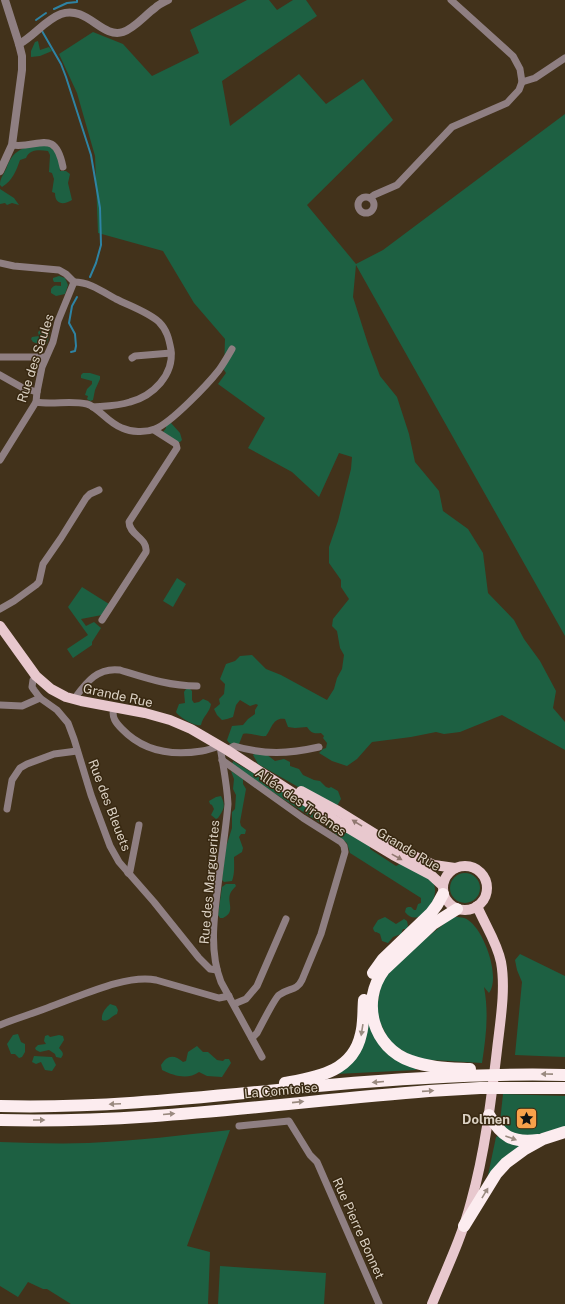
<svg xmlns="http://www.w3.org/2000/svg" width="565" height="1304" font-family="'Public Sans',sans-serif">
<rect width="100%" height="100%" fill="#42321b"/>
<!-- green -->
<g fill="#1d6042">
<path d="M247,0h22l8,10 16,-10h13l11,16 -95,65 8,45 69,-52 27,30 37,-25 30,41 -86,85 49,59 27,-14 182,-136v522l-209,-371 -3,32 15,47 12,32 17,21 12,37 6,28 24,29 4,20 25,18 15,24 5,40 26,27 10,19 16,22 16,30 -3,17 12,14v28l-63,-35 -42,17 -16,2 -8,-2 -25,5 -39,5 -15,17 -10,7 -15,-5 -13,-8 4,-4 3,-1 1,-5 -4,-5 1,-2 -3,-3c-7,1 -10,0 -14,-6l-12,1 -7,-1 -3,-8c-12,-2 -13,9 -19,17 -8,1 -16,-4 -23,-2l-4,10c-6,1 -9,1 -12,-4l5,-14 11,-1 5,-6 7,-5v-4l3,-5 -2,-1 -6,2 -10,-6 -4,5 -3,12 -6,2 -5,1 -5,-5 -3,-6 6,-5 -1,-5 5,-5 1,-10 -5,-5 6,-15 9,-3 5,-5 12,-1 14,14 15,6 46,25 7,-11 3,-11 5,-9 2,-14 -4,-7 -3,-17 -5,-5 1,-7 16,-20 -8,-12v-7l-12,-17v-16l9,-26 13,-52 1,-12 -13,-4 -20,44 -27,-25 -44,-24 17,-30 -47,-34 8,-11 -2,-3 1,-31 -31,-36 -31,-52 -65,-18 -3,-77 -18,-63 -18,-39 34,-22 30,12 29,32 47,-23 -9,-23z"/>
<path d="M38,41l2,9 9,-3 3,4 -12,5 -9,1v-6l4,-9z"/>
<path d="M47,145c12,8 13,12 13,26h6l4,3 -2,9 4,17c-8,5 -17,5 -17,-7l-3,-1 2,-13 -2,-6 -3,-1 1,-17 -2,-4c-9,-1 -18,-2 -22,7l-6,2c-4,11 -7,20 -18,27l-2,-2c0,-7 3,-9 5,-14 2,-3 2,-6 4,-9 8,-16 22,-16 38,-17z"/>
<path d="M0,189l14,9 5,7 -7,-2 -5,2 -2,-2 -5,1z"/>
<path d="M59,276l6,2 3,7 -3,9 -9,2 -5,-3v-4c4,-5 4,-3 10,-3v-4h-7l-1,-2v-2z"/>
<path d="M42,329l7,1 1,2 -3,11 -3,3 -11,-4 -2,-3 1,-2 7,-1 -1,-4z"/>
<path d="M83,373h7l10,3v3l-5,11 -2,10 -3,1 -3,-2 1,-3 -3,-1 2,-6 5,-5v-3l-11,-3v-3z"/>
<path d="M168,423h3l9,10 2,7 -2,2h-2l-14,-8 -1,-2 3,-4v-3z"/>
<path d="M177,578l9,6 -13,23 -10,-6z"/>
<path d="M82,587l27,17 -7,11 -21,4 5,7 8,-4 7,6 -9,14v3l-19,13 -6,-9 21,-14 -20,-28z"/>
<path d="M186,689h4l2,2v9l2,3 5,-1 4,-3 5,2 3,3c-1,8 -8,12 -10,21 -6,2 -22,-8 -25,-13l3,-8 6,-1 -1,-11z"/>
<path d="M255,753l11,1 9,7 9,-2 6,3v4l9,3 4,6 11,5 6,1 6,6 3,1 2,-1 7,4 3,8 -4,7 -9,-2 -70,-40 -5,-9z"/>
<path d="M233,761l137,84v4l26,17 4,-2c8,4 28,13 33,19 9,13 -14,48 -28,29l1,-4 2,-1h3l3,3h2l2,-6 3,-1v-5l-71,-45 -3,-10 -19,-15 -85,-55 -11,-8z"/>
<path d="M231,771l12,8v5l3,5 -6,33 1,4 5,4 -1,4h-4l-2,3 4,11 -1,4 -8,5c0,8 1,16 -2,24l-8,1 -2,-2 4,-33 6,-19v-16l3,-3 1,-14 -3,-6 1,-10z"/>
<path d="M221,796c5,10 3,13 -3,22l-2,1 -5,-4 3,-6 -2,-4 -2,-1 -1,-3 7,-4z"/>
<circle cx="465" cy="888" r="15"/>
<path d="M226,884h9l1,2c-2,2 -5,5 -6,8 -3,9 6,18 -7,24h-3l-2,-3 4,-28z"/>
<path d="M385,917l11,7 8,-5 3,2 1,5 -2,3h-3l-2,5 -8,3 -5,6 -6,-2 -2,-7c-3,-3 -6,0 -7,-6l5,-8z"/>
<path d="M453,917c6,0 11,0 15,3 16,10 33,57 21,73l-5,-6c5,26 2,50 -2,76l-66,-4 -26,-16 -14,-29 5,-31 6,-10 39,-35z"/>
<path d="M520,954l45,22v81l-50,-2 7,-73 -5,-12 -2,-10z"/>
<path d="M110,1004l6,2 2,4 -1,4c-6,2 -9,9 -15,6 -1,-7 4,-12 8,-16z"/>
<path d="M366,1020l50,48v2l-80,4z"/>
<path d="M18,1034l3,8 4,2v8l-3,5 -3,1 -4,-4h-4l-4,-10 6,-9z"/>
<path d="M48,1035l2,2 9,-2 4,1 1,4 -5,8c3,4 6,5 2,10l-5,-1 -1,-3 -6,-4 -9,2 -4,-2 -1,-2 3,-3 8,-1 -2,-3 1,-5z"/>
<path d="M197,1046l6,6h5l9,8 6,1 2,-2h4l2,4 -9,14 -15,-1 -8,-4c-11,8 -25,4 -37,-2l-1,-5c6,-10 13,-11 22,-3l3,-1 2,-9z"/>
<path d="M34,1056l18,1 4,8 -4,6 -7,-1 -4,-8 -5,2 -4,-2z"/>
<path d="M503,1094l62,2v31l-29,8 -23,1 -13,-14z"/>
<path d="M230,1130l-43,116 23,6 -2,52h-137l-24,-15h-4l-15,-7 -10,15 -18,-11v-144c29,1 59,2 88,1 48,-2 95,-8 142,-13z"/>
<path d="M498,1136l24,9 -35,35 9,-43z"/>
<path d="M220,1266l106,7 -2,31h-106z"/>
</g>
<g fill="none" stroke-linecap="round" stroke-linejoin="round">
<!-- stream -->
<g stroke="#2e83a3" stroke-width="2">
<path d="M54,9l13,-6 10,-1v-2"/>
<path d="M36,20l10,-7"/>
<path d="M42,31l19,33 5,13 25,78 9,53 1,37 -5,18 -6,14"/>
<path d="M71,352l4,-1 1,-5 -1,-12 -6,-11 3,-17 5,-9"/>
</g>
<!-- minor -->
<g stroke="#8f7f82" stroke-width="7">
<path d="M522,82l13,-4 30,-20"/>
<path d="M12,145c26,4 43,-18 51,22"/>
<circle cx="366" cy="205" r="8"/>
<path d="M370,198l4,-3 23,-10 55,-58 55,-24 12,-13 3,-8 -2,-13 -7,-13 -62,-56"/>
<path d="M0,263l14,3 45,4 7,4 8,8"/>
<path d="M74,282c16,0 29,10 42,17 14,7 32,13 43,23 8,8 10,17 12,28 3,25 -18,46 -41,52 -12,4 -24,4 -37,5"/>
<path d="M0,357h45"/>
<path d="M132,358l3,-2 36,-3"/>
<path d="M0,375l23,13 14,4"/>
<path d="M36,402c17,3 34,-2 51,2 11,3 21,19 35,24 9,4 23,5 33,1 16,-6 53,-45 64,-59 5,-7 9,-14 13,-21"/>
<path d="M0,460l36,-58 1,-10 5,-25 11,-25 5,-21 16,-39"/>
<path d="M0,609l14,-8 22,-16 3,-3 4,-18 18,-26 25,-40 4,-4 9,-4"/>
<path d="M102,620l44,-68c2,-14 -17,-17 -17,-30l48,-74 -1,-4 -22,-14"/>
<path d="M36,676l-3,4 -1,7 2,3 6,8 17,12 11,13 6,16 17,56 19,51 9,16 35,40 45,56 11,11 7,1"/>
<path d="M74,699c12,-16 23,-32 46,-29 26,8 49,16 77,16"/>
<path d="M0,705l22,1 18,-8"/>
<path d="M114,708c-3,9 2,15 8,21 22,23 50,27 80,22 6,-1 12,-3 18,-5 3,20 7,38 8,58 -2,24 -6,48 -9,73 -4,34 -11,72 2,105l41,75"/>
<path d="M227,750l7,-4c31,9 54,8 85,1"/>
<path d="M222,760l81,58 38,24 3,4 1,6 -24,82 -19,46c-5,11 -14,8 -23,15 -5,4 -18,31 -22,38l-5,5"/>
<path d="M7,809l5,-29 8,-12 7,-4 27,-10 23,-3"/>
<path d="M128,873l2,-2 9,-46"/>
<path d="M234,1004l12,-5 11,-13 29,-67"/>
<path d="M0,1025c17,-7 35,-12 52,-19 29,-10 74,-32 104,-26l63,18 10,-2"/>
<path d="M239,1126l50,-5 21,34 7,7 62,142"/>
</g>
<!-- tertiary -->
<g stroke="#8f7f82" stroke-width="8">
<path d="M19,44c15,-8 26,-24 42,-30 26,-9 41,25 62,18 12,-4 22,-17 32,-24 4,-4 9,-6 13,-8"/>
<path d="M0,171l12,-26 10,-75v-14l-3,-12 -14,-44"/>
</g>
<!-- primary -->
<g stroke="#e8c8ce" stroke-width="10">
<path d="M0,626l36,50 15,13 15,8 15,4 64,12 25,7 21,9 36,21 106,69 60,36 38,20 12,11"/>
<path d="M301,791l37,20 42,26 34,19 20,9 21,3"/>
<circle cx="465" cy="888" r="22"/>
<path d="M432,1304c14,-34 30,-67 39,-102 14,-50 20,-101 26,-152 3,-27 9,-61 4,-88 -4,-20 -16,-37 -24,-56"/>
</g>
<!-- motorway -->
<g stroke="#fcecef" stroke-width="12">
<path d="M457,909l-24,15 -49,46c-24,32 -11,78 27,91 19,7 39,7 59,8"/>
<path d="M373,973l10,-14 48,-46 6,-8 6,-11"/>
<path d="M285,1083c32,-6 68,-11 76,-49 3,-11 2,-23 3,-34"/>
<path d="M0,1106c110,3 220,-11 329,-21 79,-7 157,-12 236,-10"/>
<path d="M489,1115c13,22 23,28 49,25"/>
<path d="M0,1120c143,4 287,-18 429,-29l51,-3h85"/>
<path d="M464,1226l32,-52 10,-11 19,-14 18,-10 22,-7"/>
</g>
</g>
<!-- one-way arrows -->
<defs><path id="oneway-solid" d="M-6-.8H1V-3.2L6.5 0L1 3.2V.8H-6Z"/></defs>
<g fill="#907870">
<use href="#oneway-solid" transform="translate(357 823) rotate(-148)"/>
<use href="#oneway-solid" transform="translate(397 857) rotate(29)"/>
</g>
<g fill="#9a8a80">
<use href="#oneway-solid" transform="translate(362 1030) rotate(99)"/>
<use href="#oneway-solid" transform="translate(547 1074) rotate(-179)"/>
<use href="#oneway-solid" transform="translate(378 1082) rotate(175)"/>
<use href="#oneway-solid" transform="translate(428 1091) rotate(-4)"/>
<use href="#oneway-solid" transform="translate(298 1102) rotate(-6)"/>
<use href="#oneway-solid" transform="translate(115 1104) rotate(177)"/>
<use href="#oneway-solid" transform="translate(169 1114) rotate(-5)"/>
<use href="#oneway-solid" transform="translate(39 1120)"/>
<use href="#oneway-solid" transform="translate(511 1138) rotate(20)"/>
<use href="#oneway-solid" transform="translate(485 1193) rotate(-59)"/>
</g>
<!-- icons -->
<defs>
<symbol id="sight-square" viewBox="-11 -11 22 22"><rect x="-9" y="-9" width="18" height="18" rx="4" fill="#f8a14a" stroke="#382811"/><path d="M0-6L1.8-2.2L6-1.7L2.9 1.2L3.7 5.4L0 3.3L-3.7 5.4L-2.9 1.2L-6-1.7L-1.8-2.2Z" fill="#111"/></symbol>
</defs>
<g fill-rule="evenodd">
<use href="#sight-square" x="514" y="1106" width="25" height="25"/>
</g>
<g text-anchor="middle" stroke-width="3" stroke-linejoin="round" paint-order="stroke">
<!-- street labels -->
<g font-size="13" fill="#dbd1c3" stroke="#382811">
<text transform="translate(35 358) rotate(-72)" y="5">Rue des Saules</text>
<text transform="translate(118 695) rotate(12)" y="5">Grande Rue</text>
<text transform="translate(301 802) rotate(35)" y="5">Allée des Troènes</text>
<text transform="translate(110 805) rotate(69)" y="5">Rue des Bleuets</text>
<text transform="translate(409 849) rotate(31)" y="5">Grande Rue</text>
<text transform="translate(209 882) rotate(-85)" y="5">Rue des Marguerites</text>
<text transform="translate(281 1090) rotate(-5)" y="5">La Comtoise</text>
<text transform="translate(359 1228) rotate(66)" y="5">Rue Pierre Bonnet</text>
</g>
<!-- poi labels -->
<g font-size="13" font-weight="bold" fill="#dbd1c3" stroke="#382811" text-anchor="end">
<text x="510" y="1124">Dolmen</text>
</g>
</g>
</svg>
